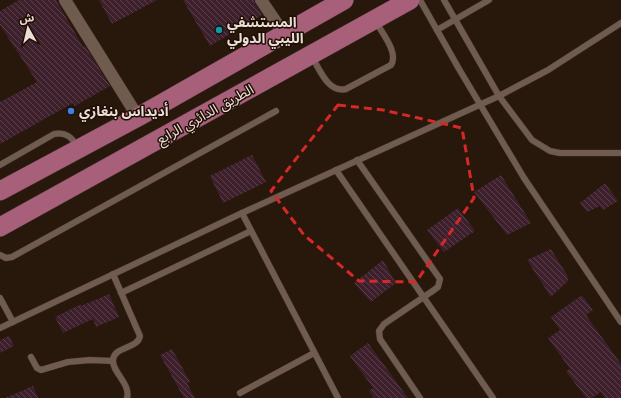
<svg xmlns="http://www.w3.org/2000/svg" width="621" height="398" font-family="'Archivo Narrow','Noto Sans Arabic',sans-serif">
<defs>
<pattern id="building-back-hatch" width="6" height="6" patternUnits="userSpaceOnUse"><rect width="6" height="6" fill="#3e202c"/><path d="M-1 5l2 2M0 0l6 6M5-1l2 2" fill="none" stroke="#5a404a"/></pattern>
</defs>
<rect width="100%" height="100%" fill="#28170b"/>
<!-- building -->
<g fill="url(#building-back-hatch)">
<path d="M19,0h37l27,47 2,-1 25,40 -35,20 -2,-3 -73,41v-42l37,-20 -37,-57v-14z"/>
<path d="M99,0h58l-45,24z"/>
<path d="M183,0h71l1,4 7,11 -52,31z"/>
<path d="M252,155l14,27 -43,21 -13,-27z"/>
<path d="M501,175l30,48 -24,12 -33,-43z"/>
<path d="M605,183l13,18 -15,9 -3,-4 -13,6 -7,-9z"/>
<path d="M458,208l17,23 -31,21 -17,-22z"/>
<path d="M551,249l16,26 1,6 -17,16 -24,-37z"/>
<path d="M383,260l13,23 -25,19 -17,-19z"/>
<path d="M109,294l10,23 -23,10 -3,-8 -30,14 -8,-16 26,-13v2z"/>
<path d="M582,295l11,15 -7,5 35,49v34h-16l-4,-6 -9,6h-6l-20,-27 4,-2 -22,-31 12,-8 -9,-13z"/>
<path d="M9,336l5,10 -14,7v-13z"/>
<path d="M368,343l40,55h-34l-5,-7 4,-3 -23,-32z"/>
<path d="M172,349l18,33 -3,1 8,15h-11l-24,-43z"/>
<path d="M33,386l5,12h-33z"/>
</g>
<g fill="none" stroke-linecap="round" stroke-linejoin="round">
<defs>
<g id="service">
<path d="M420,0l39,69 65,109 97,144"/>
<path d="M444,0l55,96 33,44 18,11 10,2h61"/>
<path d="M437,30l52,-30"/>
<path d="M312,57c8,13 16,36 34,32l45,-24c8,-12 -9,-32 -15,-43"/>
<path d="M357,160l83,119 -2,8 -4,3 -50,34 -5,7 1,8 40,59"/>
<path d="M0,165l54,-31c12,-2 18,3 23,13"/>
<path d="M336,170l157,228"/>
<path d="M242,213l96,185"/>
<path d="M0,255l6,3 6,-1 264,-146"/>
<path d="M113,274l27,62c-2,13 -26,10 -27,24 -1,12 18,24 14,38"/>
<path d="M121,293l130,-62"/>
<path d="M0,298l13,24"/>
<path d="M0,328l242,-115 257,-117 49,-26 73,-47"/>
<path d="M31,357l6,11 4,2 27,-8 22,-2 23,1"/>
<path d="M240,393l74,-40"/>
</g>
<g id="minor">
<path d="M65,0l73,117"/>
<path d="M261,0l23,34"/>
</g>
<g id="primary">
<path d="M0,191l138,-74 206,-117"/>
<path d="M0,227l410,-227"/>
</g>
</defs>
<!-- service casing -->
<use href="#service" stroke="#3c2f2b" stroke-width="7"/>
<!-- minor casing -->
<use href="#minor" stroke="#3c2f2b" stroke-width="13"/>
<!-- primary casing -->
<use href="#primary" stroke="#3c2f2b" stroke-width="20"/>
<!-- service -->
<use href="#service" stroke="#705c4e" stroke-width="6"/>
<!-- minor -->
<use href="#minor" stroke="#705c4e" stroke-width="12"/>
<!-- primary -->
<use href="#primary" stroke="#a85f79" stroke-width="19"/>
</g>
<!-- marked area -->
<path fill="none" stroke="#d62828" stroke-width="3" stroke-dasharray="8 5" stroke-linejoin="round" d="M338,105l45,5 79,18 12,70 -58,84 -57,-1 -55,-46 -33,-44z"/>
<!-- markers -->
<circle fill="#0f9aa8" stroke="#1e0e04" stroke-width="1.5" cx="219" cy="30" r="4"/>
<circle fill="#3f7fe0" stroke="#1e0e04" stroke-width="1.5" cx="71" cy="111" r="4"/>
<g text-anchor="middle" stroke-width="3" stroke-linejoin="round" paint-order="stroke">
<!-- poi labels -->
<g font-size="14" font-weight="bold" fill="#eaded6" stroke="#1e0e04" text-anchor="start">
<text x="227" y="27">المستشفي<tspan x="227" dy="16">الليبي الدولي</tspan></text>
<text x="79" y="116">أديداس بنغازي</text>
</g>
<!-- street labels -->
<g font-size="14" fill="#eaded6" stroke="#1e0e04">
<text transform="translate(205 114) rotate(-29)" y="5">الطريق الدائري الرابع</text>
</g>
</g>
<!-- north arrow -->
<g transform="translate(28 28) rotate(352)" stroke="#1e0e04" stroke-width="3" paint-order="stroke">
<path d="M0-3L7 15L0 10L-7 15Z" fill="#eaded6"/>
<text y="-6" font-size="11" font-weight="bold" text-anchor="middle" fill="#eaded6">ش</text>
</g>
</svg>
